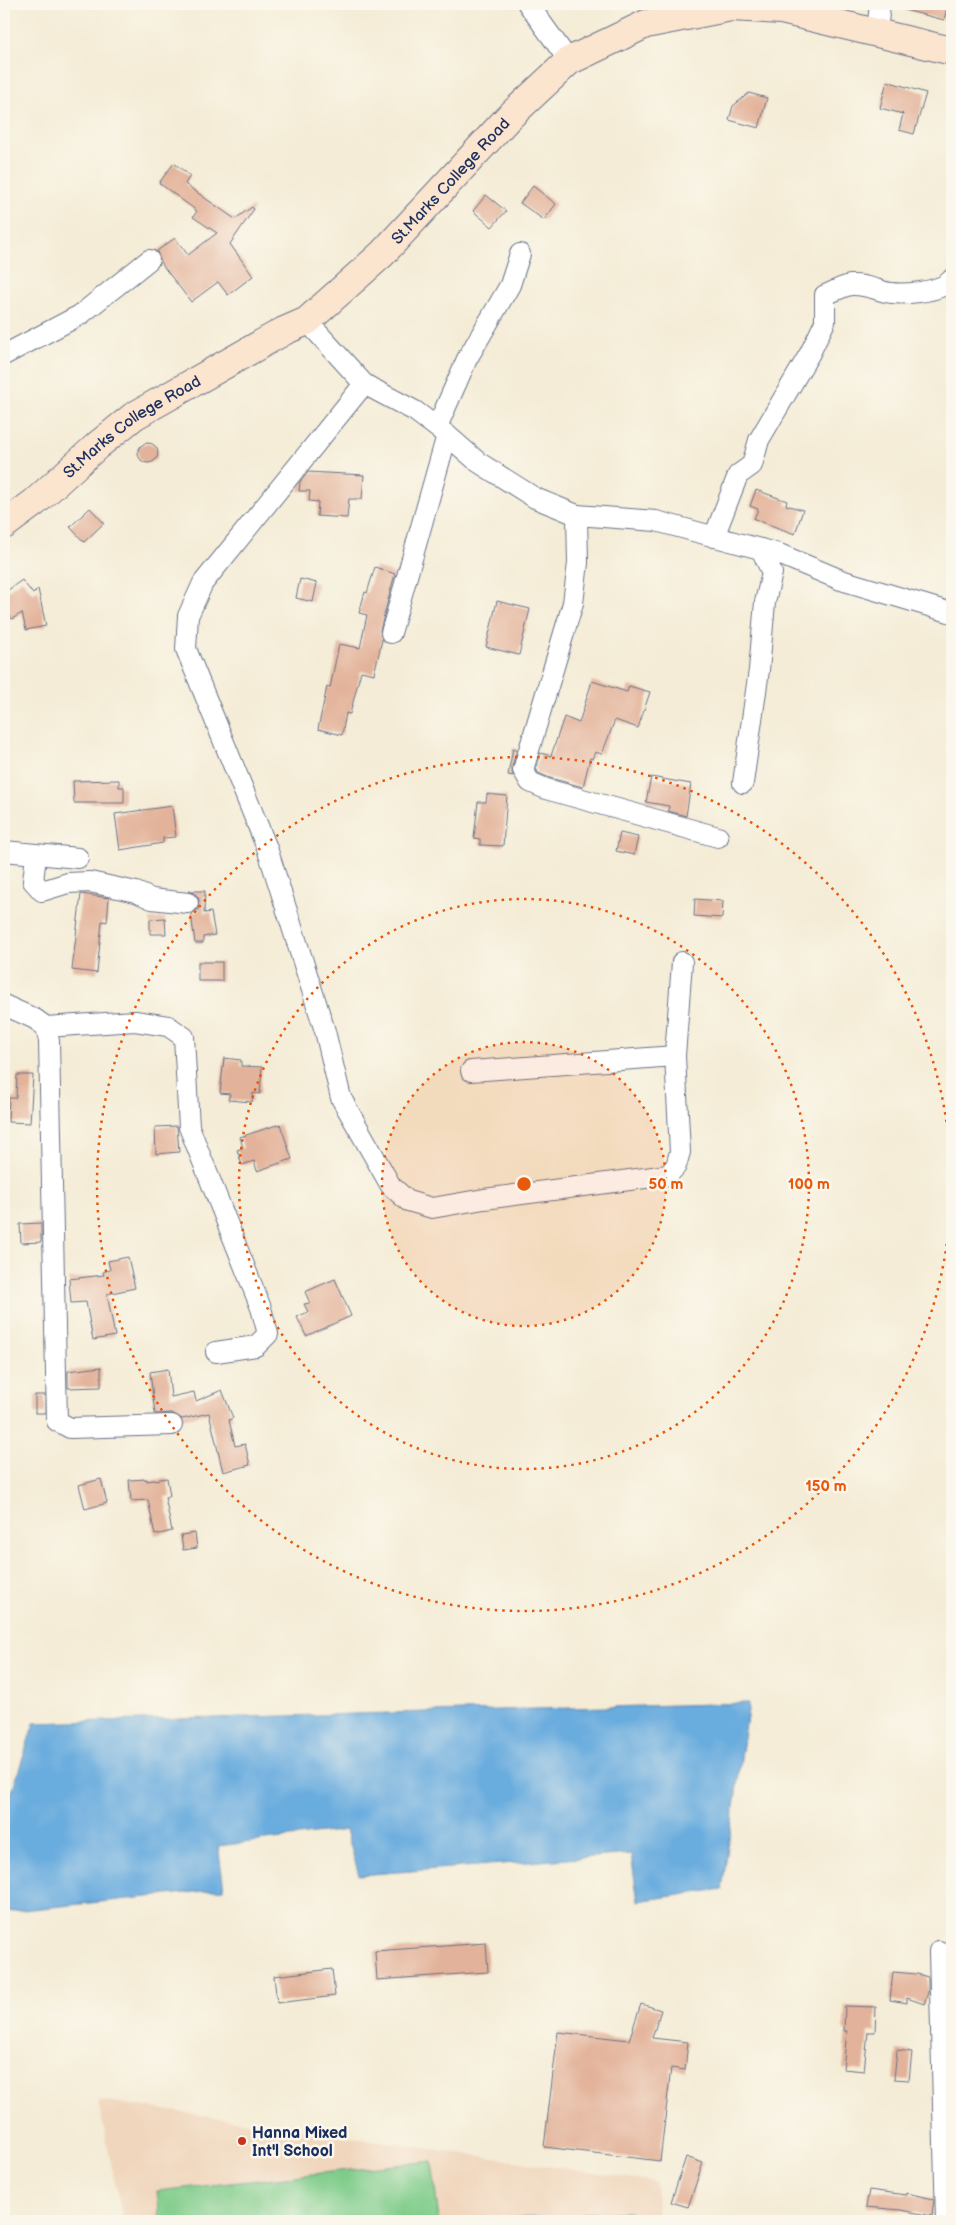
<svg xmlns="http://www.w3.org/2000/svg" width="956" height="2225" font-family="'Balsamiq Sans',sans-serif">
<rect width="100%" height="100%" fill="#fbf7ec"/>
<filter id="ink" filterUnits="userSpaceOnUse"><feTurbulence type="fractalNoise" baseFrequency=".02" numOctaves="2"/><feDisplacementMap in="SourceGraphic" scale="10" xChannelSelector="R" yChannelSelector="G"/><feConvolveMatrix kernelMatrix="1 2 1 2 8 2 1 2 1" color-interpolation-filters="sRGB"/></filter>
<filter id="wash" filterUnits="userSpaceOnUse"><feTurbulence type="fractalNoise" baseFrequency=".0096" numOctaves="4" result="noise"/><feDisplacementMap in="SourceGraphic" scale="20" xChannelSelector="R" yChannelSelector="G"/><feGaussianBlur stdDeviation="1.12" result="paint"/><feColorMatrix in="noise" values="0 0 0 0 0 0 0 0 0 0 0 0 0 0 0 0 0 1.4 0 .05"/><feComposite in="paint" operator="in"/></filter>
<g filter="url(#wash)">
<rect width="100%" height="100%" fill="#f4ecd6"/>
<!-- built -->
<path fill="#f0d6bc" d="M98,2100l558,82 2,39h-535z"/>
<!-- green -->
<g fill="#7fcc8a" stroke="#4d7e74">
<path d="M432,2161l7,60h-279l-3,-30z"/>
<path d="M629,2212v9h-47v-8z"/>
</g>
<!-- water -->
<g fill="#69acde" stroke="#426e9e">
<path d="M749,1703l-27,186 -84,12 -7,-47 -272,21 -13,-45 -128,16 6,43 -220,23v-96l30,-93z"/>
<path d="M563,2217v4h-73v-3z"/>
</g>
<g id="blocks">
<!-- building -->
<g fill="#e3b29a">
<path d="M902,4h46l-4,16 -43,-11z"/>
<path d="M887,81l39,12 -12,41 -15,-4 4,-16 -23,-6z"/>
<path d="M749,93l18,5 -8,30 -30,-8 4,-14z"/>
<path d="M174,163l16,13 -5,8 50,35 17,-12 2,2 -24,35 23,32 -25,19 -10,-13 -27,20 -31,-40 -3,-11 18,-13 13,17 29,-22 -24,-16 4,-6 -38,-28z"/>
<path d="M533,186l23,18 -12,16 -24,-17z"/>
<path d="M486,195l20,16 -14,16 -19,-16z"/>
<circle cx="148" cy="453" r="10"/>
<path d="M308,472l56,3 -2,24h-13l-2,19 -30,-2 1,-14 -9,-1 1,-10h-11l1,-9z"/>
<path d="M756,490l31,11 -1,4 17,5 -8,24 -41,-15 4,-10 -8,-3z"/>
<path d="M90,508l14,15 -20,19 -14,-15z"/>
<path d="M375,567l20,7 -15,56 2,10 -8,34 -13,-3 -11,43 -4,-1 -4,22 -24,-6 9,-42 3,1 9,-44 21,4 7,-33 -8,-2 6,-21 2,1z"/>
<path d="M300,579l17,4 -4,19 -17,-4z"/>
<path d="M22,580l11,14 5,-5 8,37 -20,4 -4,-17 -10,6 -8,-12v-14z"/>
<path d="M497,601l33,8 -11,46 -33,-8z"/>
<path d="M592,681l35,11 2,-6 21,6 -12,36 -23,-8 -13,34 -7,-2 -3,7 -2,-1 -7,29 -33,-9 -12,-5 -2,-5 4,-15 11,3 13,-39 15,6z"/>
<path d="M513,748l4,1 -5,18 1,9 -5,-1z"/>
<path d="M651,777l40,7 -5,32 -18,-5 1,-5 -23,-4z"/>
<path d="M119,780v7h5v16h-50l-1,-22z"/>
<path d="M487,794l20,2 -4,50 -23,-1v-6l-6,-1 4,-36h8z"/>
<path d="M172,806l4,31 -13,1v5l-43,7 -5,-36z"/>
<path d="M620,833l18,4 -4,18 -18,-4z"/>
<path d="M188,891h17l-1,22 7,-1 4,23 -12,2v6h-8l-4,-29 7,-4 1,-11 -4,-6z"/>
<path d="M81,894l28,4 -2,24 -5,-1 -5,52 -25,-3z"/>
<path d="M695,899l28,2 -1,17 -28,-2z"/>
<path d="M165,918l1,16h-16v-15z"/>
<rect x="198" y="962" width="24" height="19"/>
<path d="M224,1058l17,2v6l21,1 -2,27 -7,-1 -1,9 -24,-2 2,-6 -10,-1z"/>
<path d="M17,1075h16l-3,48 -22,-1 1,-24h7z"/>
<path d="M280,1124l12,35 -35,12 -3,-10 -12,4 -5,-15 6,-2 -3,-11z"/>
<path d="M177,1126l2,26 -23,2 -1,-27z"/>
<path d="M41,1223v19l-20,1 -1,-19z"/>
<path d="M128,1257l7,31 -28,6 8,42 -22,4 -7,-38 -15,1 -2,-24 35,-4 -1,-3 7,-2 -2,-9z"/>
<path d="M335,1279l16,37 -45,20 -9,-19 11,-5 -4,-8 6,-1 -5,-11z"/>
<path d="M101,1367v20l-33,1v-17z"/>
<path d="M168,1369l3,28 23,-5 2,9 26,-11 11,28 -4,2 6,26 10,-2 5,21 -27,7 -14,-59 -27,6 -10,-6 -17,1 -5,-42z"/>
<rect x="35" y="1395" width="10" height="18"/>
<path d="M167,1478l3,18 -5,1 7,34 -17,4 -7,-35 -17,1 -2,-21 18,-1v2z"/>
<path d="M101,1479l6,24 -22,6 -6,-24z"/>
<path d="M195,1533l2,15 -14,2 -2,-15z"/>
<path d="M486,1943l2,29 -111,8 -2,-29z"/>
<path d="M332,1969l3,27 -58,7 -3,-27z"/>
<path d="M893,1972l24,2 11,3v16l-4,11 -17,-6v5l-17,-3z"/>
<path d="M641,2004l20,6 -9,28 36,4 -3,28 -14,-2 -11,93 -116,-14 14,-115 71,8z"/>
<path d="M845,2006l31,1 -1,25h-7l-4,39 -21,-2 4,-38h-3z"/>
<path d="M897,2050l15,2 -3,28 -15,-1z"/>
<path d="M686,2157l17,6 -15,44 -17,-5z"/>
<path d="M869,2190l37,5v-2l28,6 -2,17 -31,-6 -35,-3z"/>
</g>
</g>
</g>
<g filter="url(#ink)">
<use href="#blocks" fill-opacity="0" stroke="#677188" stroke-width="1"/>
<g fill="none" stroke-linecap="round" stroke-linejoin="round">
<defs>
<g id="street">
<path d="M528,4l41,57"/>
<path d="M877,32l3,-28"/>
<path d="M307,321l57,63 51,27 32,24 31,27 57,36 42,17 79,6 123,33 62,26 111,33"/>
<path d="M4,355l76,-40 69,-55"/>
<path d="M364,384l-161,199 -15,33 -2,33 81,199 58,183 16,67 50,88 17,15 24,7 52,-9 184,-24 8,-9 4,-14 -5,-96 7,-94"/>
<path d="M437,427l30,-68 43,-74 10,-31"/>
<path d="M577,515l1,48 -5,40 -50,167 7,12 16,7 172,48"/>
<path d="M714,537l24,-62 14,-10 7,-25 51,-87 15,-31v-27c8,-3 18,-9 26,-10 11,-1 21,3 31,6 16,5 59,2 70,-12"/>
<path d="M391,633l56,-198"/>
<path d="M743,783l16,-113 6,-68 7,-29 -11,-24"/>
<path d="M4,851l74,7"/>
<path d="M36,856l-3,25 9,10 26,-8 22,-1 46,10 16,7 36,4"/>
<path d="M4,1005l31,14 11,8 3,14 8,380 13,7 102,-3"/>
<path d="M46,1027l89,-6 33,5 16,11 5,90 72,181 7,26 -12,12 -40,6"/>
<path d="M471,1071l204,-15"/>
<path d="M939,1951l7,270"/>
</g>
<g id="secondary">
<path id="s1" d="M4,525l31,-23 63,-57 36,-29 150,-85 23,-10 75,-67 126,-136 61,-57 77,-37 85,-17 50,3 171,41"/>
</g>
</defs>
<!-- street casing -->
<use href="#street" stroke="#677188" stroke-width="22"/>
<!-- secondary casing -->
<use href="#secondary" stroke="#677188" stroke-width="30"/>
<!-- street -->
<use href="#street" stroke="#fff" stroke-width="20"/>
<!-- secondary -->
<use href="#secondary" stroke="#fce5cf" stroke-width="28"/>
</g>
</g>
<!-- distance rings -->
<circle cx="524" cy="1184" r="142" fill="#e8590c" fill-opacity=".12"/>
<g fill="none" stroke="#e8590c" stroke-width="2.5" stroke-dasharray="2.5 5">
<circle cx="524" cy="1184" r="142"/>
<circle cx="524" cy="1184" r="285"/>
<circle cx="524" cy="1184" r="427"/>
</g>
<!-- markers -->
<circle fill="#c8321e" stroke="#fbf7ec" stroke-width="2" cx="242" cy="2141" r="5"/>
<g text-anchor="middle" stroke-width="5" stroke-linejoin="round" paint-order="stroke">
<!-- street labels -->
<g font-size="16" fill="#1b2f5e" stroke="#fbf7ec">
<text dy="6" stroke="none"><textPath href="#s1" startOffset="568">St.Marks College Road</textPath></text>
<text dy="6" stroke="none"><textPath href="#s1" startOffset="162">St.Marks College Road</textPath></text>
</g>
<!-- poi labels -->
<g font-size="16" font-weight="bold" fill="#1b2f5e" stroke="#fbf7ec" text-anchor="start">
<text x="252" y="2138">Hanna Mixed<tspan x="252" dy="18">Int'l School</tspan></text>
</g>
</g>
<circle cx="524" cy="1184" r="8" fill="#e8590c" stroke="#fbf7ec" stroke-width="2.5"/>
<g font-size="15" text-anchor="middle" font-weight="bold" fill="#e8590c" stroke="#fbf7ec" stroke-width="5" stroke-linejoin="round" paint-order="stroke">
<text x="666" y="1189">50 m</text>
<text x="809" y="1189">100 m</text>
<text x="826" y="1491">150 m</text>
</g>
<!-- margin -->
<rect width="956" height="2225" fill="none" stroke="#fbf7ec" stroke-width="20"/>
</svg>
